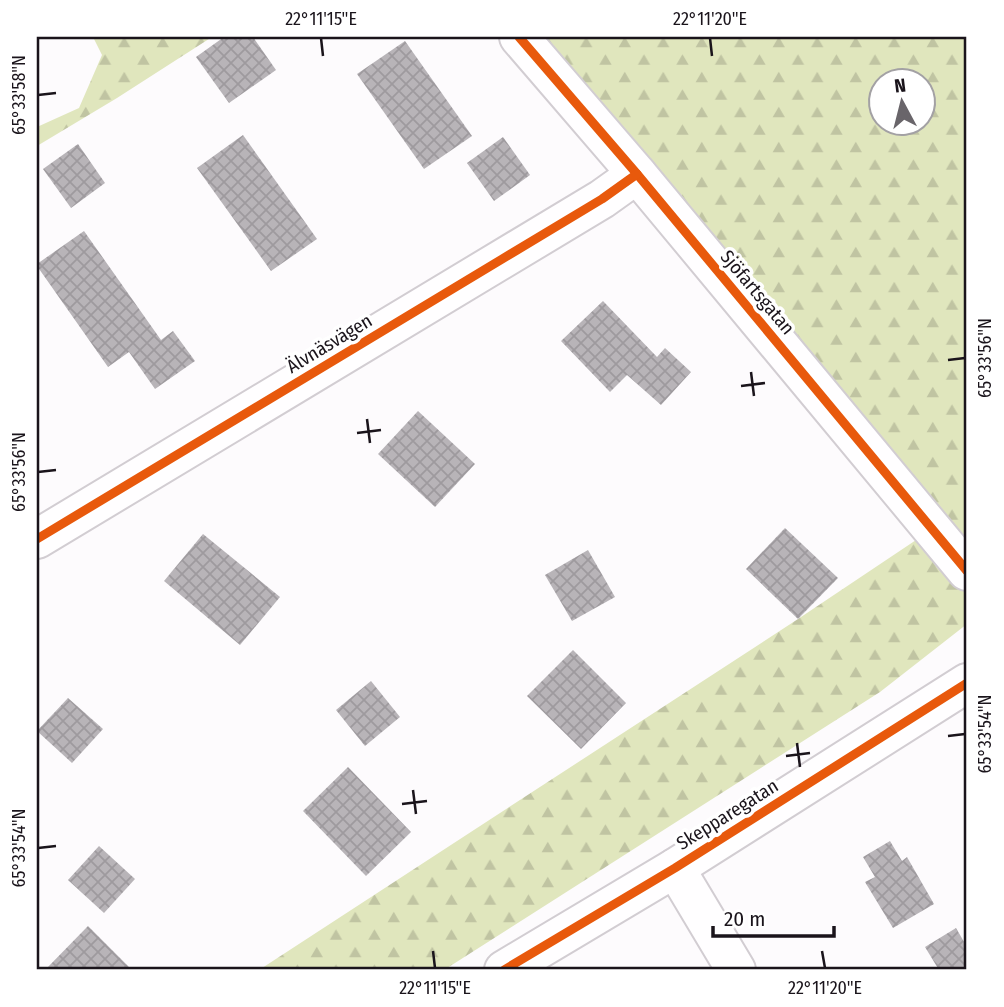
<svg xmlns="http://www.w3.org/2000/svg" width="1004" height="1007" font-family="'Fira Sans Condensed',sans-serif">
<defs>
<pattern id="forest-firs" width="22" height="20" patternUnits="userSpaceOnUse" patternTransform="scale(1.75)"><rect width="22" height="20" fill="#e0e6bd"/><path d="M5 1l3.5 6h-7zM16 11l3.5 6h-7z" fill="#c0c4a2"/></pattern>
<pattern id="building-cross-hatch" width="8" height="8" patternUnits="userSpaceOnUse" patternTransform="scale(1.75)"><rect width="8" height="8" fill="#b8b4b8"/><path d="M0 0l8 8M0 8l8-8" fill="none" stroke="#9e9a9e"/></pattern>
</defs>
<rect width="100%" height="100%" fill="#fdfbfd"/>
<!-- forest -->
<g fill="url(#forest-firs)" fill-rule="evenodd">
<path d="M93,37h119l-95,61 -80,48v-19l42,-19 23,-53z"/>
<path d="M520,37h447v587l-87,68 -436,278h-185l539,-351 136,-91zM881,80h42v42h-42z"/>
</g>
<!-- building -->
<g fill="url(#building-cross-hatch)">
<path d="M224,37h29l23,33 -47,33 -33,-46z"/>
<path d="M405,41l67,95 -48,33 -67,-95z"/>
<path d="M243,135l74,104 -46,32 -74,-103z"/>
<path d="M503,137l27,38 -36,26 -27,-38z"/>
<path d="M78,144l27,39 -34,25 -28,-39z"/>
<path d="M84,231l77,109 12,-9 22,30 -40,28 -26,-37 -21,15 -71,-101v-2z"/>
<path d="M603,301l54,56 8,-9 26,24 -30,33 -34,-30 -17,17 -49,-51z"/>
<path d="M418,411l57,53 -40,43 -57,-53z"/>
<path d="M785,528l53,50 -40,41 -52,-50z"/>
<path d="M203,534l77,63 -40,48 -76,-64z"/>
<path d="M588,550l27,47 -43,24 -27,-46z"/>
<path d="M573,650l53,53 -45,46 -54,-53z"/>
<path d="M371,681l29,36 -35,29 -29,-36z"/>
<path d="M68,698l35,31 -31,34 -35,-32z"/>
<path d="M348,767l63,65 -45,44 -63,-65z"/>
<path d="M890,841l12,20 5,-4 27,47 -41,24 -28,-46 10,-5 -12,-20z"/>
<path d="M99,846l36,33 -31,34 -36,-33z"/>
<path d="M88,926l44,44h-87z"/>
<path d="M956,928l11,19v23h-28l-14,-23z"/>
</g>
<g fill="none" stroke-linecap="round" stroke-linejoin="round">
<defs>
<g id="minor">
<path d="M519,37l118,137 330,397"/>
<path d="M37,539l565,-340 35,-25"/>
<path d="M675,868l61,102"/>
<path d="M504,970l171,-102 292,-185"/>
</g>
</defs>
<!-- minor casing -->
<use href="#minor" stroke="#d2cdd2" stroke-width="42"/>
<!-- minor -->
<use href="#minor" stroke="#fffeff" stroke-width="38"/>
<defs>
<g id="cycleway">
<path d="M519,37l118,137 330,397"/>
<path d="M37,539l565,-340 35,-25"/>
<path d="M504,970l171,-102 292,-185"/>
</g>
</defs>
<!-- cycleway casing -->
<use href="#cycleway" stroke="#fff" stroke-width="13"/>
<!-- cycleway -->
<use href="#cycleway" stroke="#e8590c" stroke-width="9"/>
</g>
<!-- ticks -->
<path fill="none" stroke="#1a141b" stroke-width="2.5" d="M321,38l2,18M710,38l2,18M38,95l18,-2M948,360l17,-2M751,372l3,24M741,386l24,-3M367,419l3,24M357,433l24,-3M38,472l18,-2M948,736l17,-2M797,743l3,24M786,756l24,-3M413,790l3,24M402,804l25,-3M38,848l18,-2M433,951l2,17M822,951l3,17"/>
<g text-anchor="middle" stroke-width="7" stroke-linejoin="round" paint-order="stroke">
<!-- street labels -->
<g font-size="19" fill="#1a141b" stroke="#fff">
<text transform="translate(758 292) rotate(50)" y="7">Sjöfartsgatan</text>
<text transform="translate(329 343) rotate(-31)" y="7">Älvnäsvägen</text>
<text transform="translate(727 814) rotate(-32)" y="7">Skepparegatan</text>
</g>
</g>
<!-- border -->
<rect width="1004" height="1007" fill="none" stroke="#ffffff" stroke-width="77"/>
<!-- north arrow -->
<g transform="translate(902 102) rotate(353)"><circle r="33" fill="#ffffff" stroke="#a3a1a4" stroke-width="2"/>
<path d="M0-5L12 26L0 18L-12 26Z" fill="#69656a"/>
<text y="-10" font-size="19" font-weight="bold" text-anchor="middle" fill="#1a141b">N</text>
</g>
<!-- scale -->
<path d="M713 926v10h121v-10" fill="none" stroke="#1a141b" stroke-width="3.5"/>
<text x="724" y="926" font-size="21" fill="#1a141b" stroke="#ffffff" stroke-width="5" paint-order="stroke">20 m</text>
<rect x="38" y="38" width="927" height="930" fill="none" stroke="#1a141b" stroke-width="2.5"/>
<g font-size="18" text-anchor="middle" fill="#1a141b">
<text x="321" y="25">22°11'15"E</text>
<text x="710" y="25">22°11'20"E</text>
<text transform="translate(19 95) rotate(-90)" y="6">65°33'58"N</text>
<text transform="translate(985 358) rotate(-90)" y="6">65°33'56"N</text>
<text transform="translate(19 472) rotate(-90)" y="6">65°33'56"N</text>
<text transform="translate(985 734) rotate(-90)" y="6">65°33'54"N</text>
<text transform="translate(19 848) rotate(-90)" y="6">65°33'54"N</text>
<text x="435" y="994">22°11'15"E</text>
<text x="825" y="994">22°11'20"E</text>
</g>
</svg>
